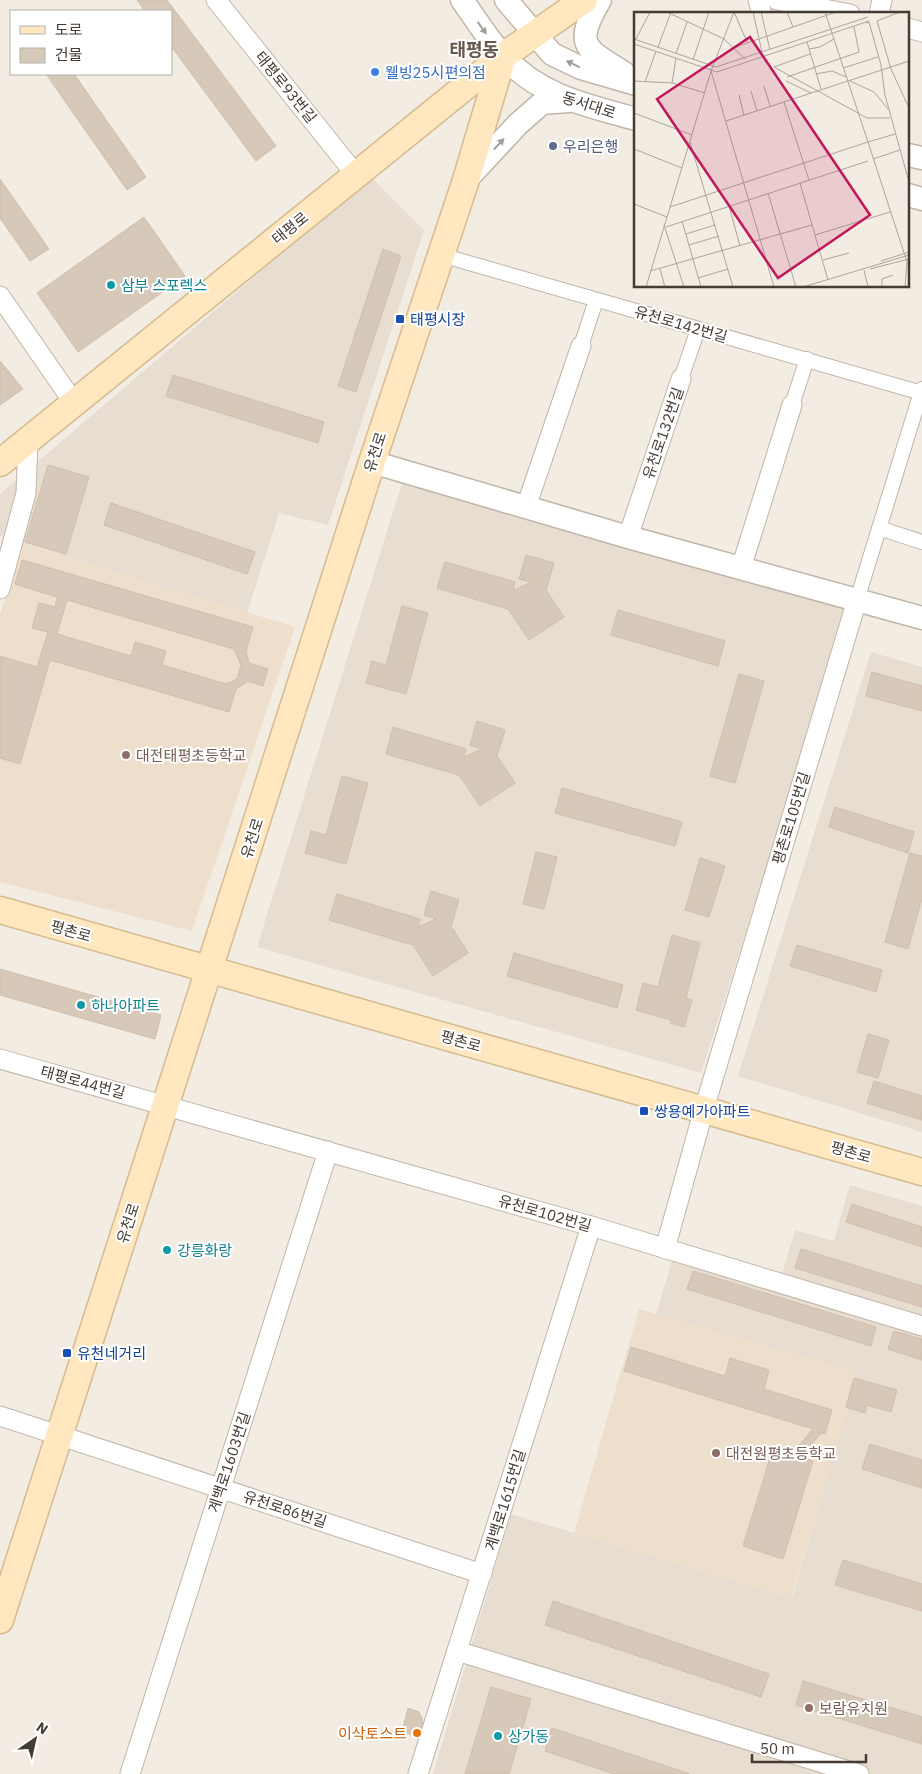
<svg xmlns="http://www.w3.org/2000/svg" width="922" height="1774" font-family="'IBM Plex Sans','Noto Sans KR',sans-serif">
<rect width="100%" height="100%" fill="#f2ece2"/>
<g fill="#e7ddd0">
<path d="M371,177l53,53 -96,295 -49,-12 -32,100 -247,-77v-42z"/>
<path d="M403,480l447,125 -149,468 -444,-126z"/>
<path d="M871,652l51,15v465l-184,-56z"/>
<path d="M850,1185l72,21v568h-489l78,-260 281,84 66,-226 -202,-57 20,-68 105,31 14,-48 39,11z"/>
</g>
<g fill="#eddfcb">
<path d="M21,543l274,84 -103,304 -192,-49v-267z"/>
<path d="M639,1309l220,63 -68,226 -217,-65z"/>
</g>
<g fill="#d7c9ba" stroke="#d0bdaa" fill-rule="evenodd">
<path d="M137,0h30l109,146 -20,15 -85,-115v-35h-26z"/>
<path d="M46,74h28l72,103 -19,13z"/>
<path d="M0,179l49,70 -19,12 -30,-43z"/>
<path d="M144,217l41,59 -107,76 -41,-59z"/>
<path d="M383,249l18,7 -45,136 -18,-6z"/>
<path d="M0,361l23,28 -23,16z"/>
<path d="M173,375l151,47 -6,21 -152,-47z"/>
<path d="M48,465l41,12 -23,77 -41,-12z"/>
<path d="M111,503l144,49 -8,22 -143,-49z"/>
<path d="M526,555l28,8 -8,27 18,27 -35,23 -21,-31 -71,-21 8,-26 70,20 -2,9 18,-9 -12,-3z"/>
<path d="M22,560l231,67 -7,24 3,12 19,6 -5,17 -15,-5 -12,8 -7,23 -179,-52 -30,104 -20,-6v-102l37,11 11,-35 -16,-4 7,-25 16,4 2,-10 -42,-13zM67,600l167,49 7,16 -4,14 -11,5 -64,-19 4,-14 -31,-9 -4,14 -74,-22z"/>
<path d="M402,606l26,7 -22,81 -40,-11 6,-22 14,4z"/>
<path d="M618,610l107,31 -7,25 -107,-31z"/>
<path d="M872,672l50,14v25l-56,-15z"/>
<path d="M739,674l25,7 -29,102 -25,-7z"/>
<path d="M477,721l28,9 -8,26 18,27 -35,23 -21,-31 -73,-21 7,-27 73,22 -2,8 18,-8 -12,-4z"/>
<path d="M342,776l26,7 -22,81 -41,-11 6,-22 15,4z"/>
<path d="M562,788l120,34 -7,24 -120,-33z"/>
<path d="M835,807l79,25 -6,21 -79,-26z"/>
<path d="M536,852l21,5 -13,52 -21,-5z"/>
<path d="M910,853l12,3v42l-14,51 -23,-7z"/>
<path d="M700,858l25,8 -16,51 -24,-7z"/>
<path d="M431,891l28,9 -8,26 17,27 -35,23 -20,-31 -84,-25 8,-26 83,25 -2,8 18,-8 -12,-4z"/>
<path d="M672,935l28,8 -14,55 6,2 -8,27 -14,-4 1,-3 -35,-10 7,-27 15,4z"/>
<path d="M797,945l85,25 -6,22 -86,-26z"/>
<path d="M514,953l109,32 -6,23 -110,-32z"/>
<path d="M0,969l161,46 -6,24 -155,-44z"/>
<path d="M868,1034l21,6 -11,38 -21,-6z"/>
<path d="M874,1081l48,15v24l-55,-17z"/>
<path d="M852,1204l70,23v20l-76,-25z"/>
<path d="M801,1249l121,37v21l-127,-39z"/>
<path d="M693,1271l183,56 -5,19 -184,-57z"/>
<path d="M894,1331l28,8v21l-34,-11z"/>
<path d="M631,1347l94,29 5,-18 39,12 -5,19 68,21 -7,24 -4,-1 -20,24 12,4 -30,98 -40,-13 30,-98 19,6 21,-25 -189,-58z"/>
<path d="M854,1378l43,12 -6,22 -24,-7 -2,8 -19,-6z"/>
<path d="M870,1444l52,16v28l-60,-19z"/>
<path d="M843,1560l79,24v27l-87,-26z"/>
<path d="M553,1601l216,73 -8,23 -216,-72z"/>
<path d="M803,1681l119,36v27l-126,-39z"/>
<path d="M491,1687l40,12 -22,75h-44z"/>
<path d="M408,1708l11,4 4,9 -4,16 -13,-4 -3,-5z"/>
<path d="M552,1728l138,46h-76l-69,-23z"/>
</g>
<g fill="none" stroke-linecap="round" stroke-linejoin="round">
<defs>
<g id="pedestrian">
<path d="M441,255l481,138"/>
<path d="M581,346l15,-46"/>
<path d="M681,379l17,-50"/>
<path d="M792,405l15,-46"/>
<path d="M879,528l43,14"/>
<path d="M857,600l65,-211"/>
</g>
<g id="minor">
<path d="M216,0l140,175"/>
<path d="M758,0l4,14"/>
<path d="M777,0l73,14"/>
<path d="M879,14l3,-14"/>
<path d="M908,28l14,4"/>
<path d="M0,296l74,107"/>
<path d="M526,507l55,-161"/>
<path d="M628,537l53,-158"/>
<path d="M741,568l51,-163"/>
<path d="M0,589l26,-96 2,-53"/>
<path d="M0,1059l591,167 331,100"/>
<path d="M665,1249l39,-140 153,-509"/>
<path d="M0,1416l482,158"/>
<path d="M457,1651l402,123"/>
<path d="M130,1774l198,-623"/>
<path d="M418,1774l173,-548"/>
</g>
<g id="tertiary">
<path d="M462,0c13,18 26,39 41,56 37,40 82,49 133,63"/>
<path d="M506,0l46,54 29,14 55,16"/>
<path d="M600,0c-27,46 -15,48 24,73"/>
<path d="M908,155l14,3"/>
<path d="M466,180l52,-56 24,-21 26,-2"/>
<path d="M908,195l14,4"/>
<path d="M372,462l256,75 294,81"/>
</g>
<g id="secondary">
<path d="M0,463l503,-407 81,-56"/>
<path d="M0,910l922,262"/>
<path d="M0,1620l372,-1158 94,-282 37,-124"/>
</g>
</defs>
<use href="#pedestrian" stroke="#c1b5a8" stroke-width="16"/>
<use href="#minor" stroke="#c1b5a8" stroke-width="21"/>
<use href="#tertiary" stroke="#c1b5a8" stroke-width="25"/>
<use href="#secondary" stroke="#d5bb8f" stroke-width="29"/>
<use href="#pedestrian" stroke="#fff" stroke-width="14"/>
<use href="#minor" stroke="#fff" stroke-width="19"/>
<use href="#tertiary" stroke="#fff" stroke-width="22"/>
<use href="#secondary" stroke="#ffe8c0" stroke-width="26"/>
</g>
<defs><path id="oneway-solid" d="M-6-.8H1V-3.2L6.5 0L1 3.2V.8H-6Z" transform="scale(1.25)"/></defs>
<g fill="#a29d99">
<use href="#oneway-solid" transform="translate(482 28) rotate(54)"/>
<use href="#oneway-solid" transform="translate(573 64) rotate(-154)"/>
<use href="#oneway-solid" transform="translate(499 144) rotate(-47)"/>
</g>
<circle fill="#3f7fe0" stroke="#fff" stroke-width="2" cx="375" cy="72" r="5"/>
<circle fill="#5c6f8a" stroke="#fff" stroke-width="2" cx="553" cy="146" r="5"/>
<g fill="#0f9aa8" stroke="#fff" stroke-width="2">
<circle cx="111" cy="285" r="5"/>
<circle cx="81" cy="1005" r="5"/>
<circle cx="167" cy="1250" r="5"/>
<circle cx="498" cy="1736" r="5"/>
</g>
<g fill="#1a4fb4" stroke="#fff" stroke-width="2">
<rect x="395" y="314" width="10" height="10" rx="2.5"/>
<rect x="639" y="1106" width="10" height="10" rx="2.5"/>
<rect x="62" y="1348" width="10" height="10" rx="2.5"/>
</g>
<g fill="#8d6e63" stroke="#fff" stroke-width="2">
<circle cx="126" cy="755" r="5"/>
<circle cx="716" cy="1453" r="5"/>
<circle cx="809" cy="1708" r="5"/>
</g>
<circle fill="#e8710a" stroke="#fff" stroke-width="2" cx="417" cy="1733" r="5"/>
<g text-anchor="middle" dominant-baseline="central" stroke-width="4" stroke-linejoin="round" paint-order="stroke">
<g font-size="15" fill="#366cbe" stroke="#fff" text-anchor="start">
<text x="385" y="72">웰빙25시편의점</text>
</g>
<g font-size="15" fill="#443b33" stroke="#fff">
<text transform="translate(286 87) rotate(51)">태평로93번길</text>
<text transform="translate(589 105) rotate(18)">동서대로</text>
<text transform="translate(290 228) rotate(-39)">태평로</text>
<text transform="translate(681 324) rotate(16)">유천로142번길</text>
<text transform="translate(663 433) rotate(-71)">유천로132번길</text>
<text transform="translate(375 452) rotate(-72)">유천로</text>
<text transform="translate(791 818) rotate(-73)">평촌로105번길</text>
<text transform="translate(252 838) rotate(-72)">유천로</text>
<text transform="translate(71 931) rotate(16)">평촌로</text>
<text transform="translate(461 1041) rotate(16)">평촌로</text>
<text transform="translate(83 1082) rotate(15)">태평로44번길</text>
<text transform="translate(851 1152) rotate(16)">평촌로</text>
<text transform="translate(545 1213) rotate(16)">유천로102번길</text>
<text transform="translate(128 1223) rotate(-72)">유천로</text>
<text transform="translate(229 1462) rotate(-72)">계백로1603번길</text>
<text transform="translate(505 1500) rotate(-73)">계백로1615번길</text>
<text transform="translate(285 1509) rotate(18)">유천로86번길</text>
</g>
<g font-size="15" fill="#4e5e75" stroke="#fff" text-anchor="start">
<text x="563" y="146">우리은행</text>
</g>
<g font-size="15" fill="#0d838f" stroke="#fff" text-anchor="start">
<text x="121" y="285">삼부 스포렉스</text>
<text x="91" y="1005">하나아파트</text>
<text x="177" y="1250">강릉화랑</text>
<text x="508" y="1736">상가동</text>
</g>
<g font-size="15" fill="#164399" stroke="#fff" text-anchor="start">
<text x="410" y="319">태평시장</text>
<text x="654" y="1111">쌍용예가아파트</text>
<text x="77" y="1353">유천네거리</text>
</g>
<g font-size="15" fill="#785e54" stroke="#fff" text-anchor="start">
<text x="136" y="755">대전태평초등학교</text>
<text x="726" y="1453">대전원평초등학교</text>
<text x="819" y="1708">보람유치원</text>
</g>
<g font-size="15" fill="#c56008" stroke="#fff" text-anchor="end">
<text x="407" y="1733">이삭토스트</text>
</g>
<g font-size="18" font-weight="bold" fill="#685849" stroke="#fff">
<text x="474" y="49">태평동</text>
</g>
</g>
<g transform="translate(634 12)">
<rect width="275" height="275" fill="#f2ece2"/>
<path fill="none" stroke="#aca59c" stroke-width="1" d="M33,0l57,27 21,20M100,0l13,30M119,0l9,40M127,0l9,38M153,0l6,15M266,0l-23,9 14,48 18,39M232,11l3,-1 12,43 4,30 24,87M0,27l82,28 152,-50M2,27l14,-27M173,30l14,47M0,32l83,28 152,-51M24,35l13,-35M99,36l103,-36M175,37l11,-2 14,-8M42,42l11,-32M59,48l16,-48M140,55l93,51h23M140,55l36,-13M209,56l35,-11M77,59l63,216M182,62l16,-3 14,6M153,65l72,-25 -5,-25M0,69l38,2 33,10M152,69l25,12M216,69l24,11 14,17M11,70l11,-31M38,71l4,-25M130,74l6,20M117,79l6,20M105,83l5,20M150,90l25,78M0,101l58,22M92,109l183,-60M261,122l-27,8 39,120 -2,25M56,130l43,145M0,137l48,19M239,147l27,-9M166,171l28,97M134,181l28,94M0,192l33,13M95,194l11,40M36,195l198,-65 -43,-130M48,209l19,66M30,213l20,62M32,215l202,-66M52,222l29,-9M181,223l75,-23M55,233l30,-9M189,248l26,-7M247,249l28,-9M26,257l5,18M236,257l39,-10M230,258l4,17M16,259l162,-46M64,266l30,-9M12,275l65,-216 23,-59M169,275l106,-32M248,275v-8l11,-4"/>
<path fill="#c2185b" fill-opacity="0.15" stroke="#c2185b" stroke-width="2.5" d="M116,25l120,178 -92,63 -121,-179z"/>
<rect width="275" height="275" fill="none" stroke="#443b33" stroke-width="2.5"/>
</g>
<rect x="10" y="10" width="162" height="65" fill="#ffffff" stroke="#b4b1ad"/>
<rect x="20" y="26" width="25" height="8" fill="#ffe8c0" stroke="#b4b1ad"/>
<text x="55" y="35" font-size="15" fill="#443b33">도로</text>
<rect x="20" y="48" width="25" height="15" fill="#d7c9ba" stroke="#b4b1ad"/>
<text x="55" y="60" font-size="15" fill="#443b33">건물</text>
<g transform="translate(35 1739) rotate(34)" stroke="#ffffff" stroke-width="4" paint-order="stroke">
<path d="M0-4L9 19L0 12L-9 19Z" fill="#443b33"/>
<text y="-8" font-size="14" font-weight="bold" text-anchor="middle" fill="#443b33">N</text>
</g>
<path d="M752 1754v8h114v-8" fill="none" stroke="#443b33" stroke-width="2.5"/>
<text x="760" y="1754" font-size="15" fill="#443b33" stroke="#ffffff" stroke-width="4" paint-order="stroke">50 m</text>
</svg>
